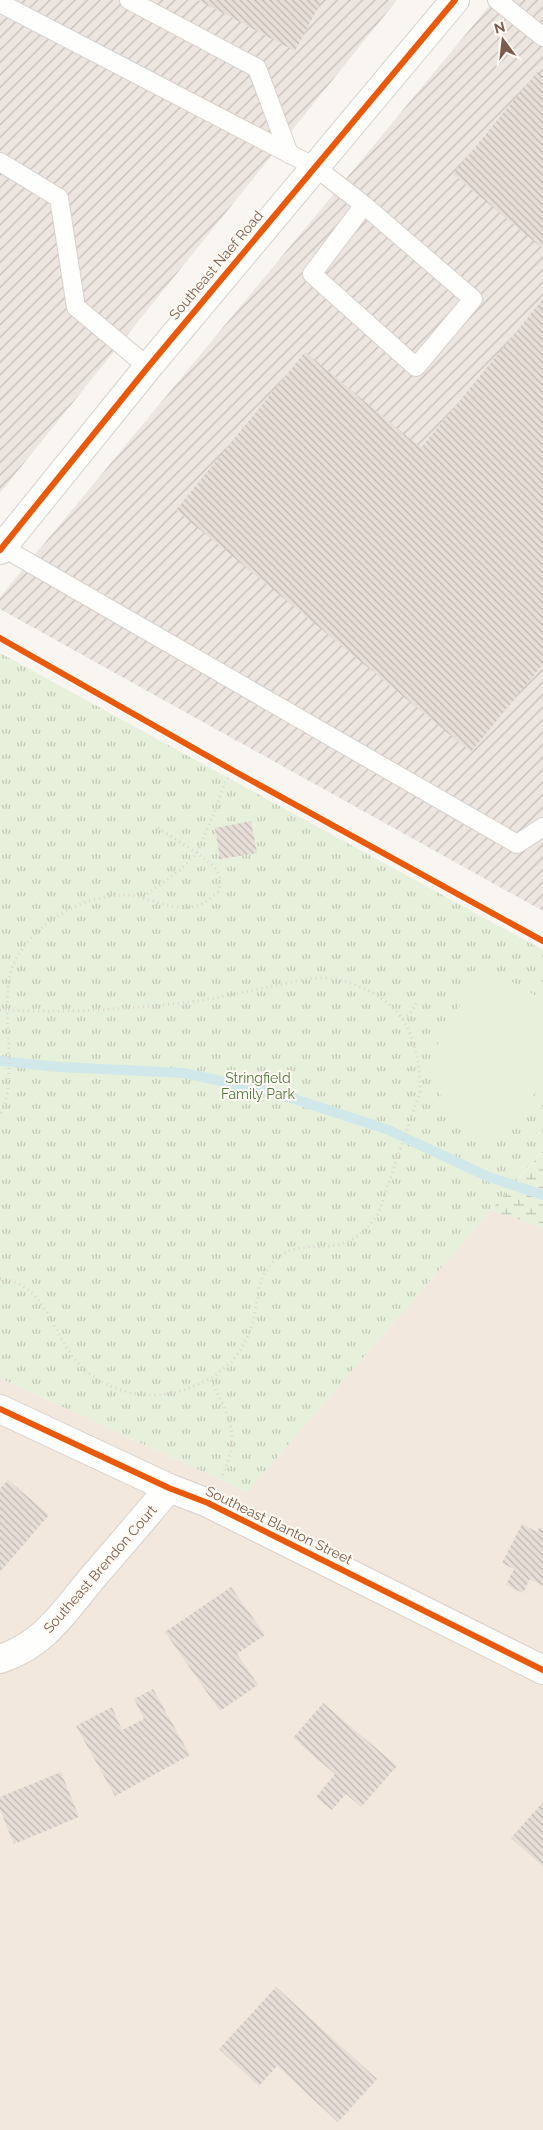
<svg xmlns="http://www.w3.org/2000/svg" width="543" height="2130" font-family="Raleway,sans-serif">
<defs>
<pattern id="industrial-furrows" width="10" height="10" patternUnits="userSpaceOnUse" patternTransform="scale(1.25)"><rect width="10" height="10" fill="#ede5e0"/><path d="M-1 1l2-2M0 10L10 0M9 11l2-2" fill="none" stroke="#c5bdb8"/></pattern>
<pattern id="wetland-marsh" width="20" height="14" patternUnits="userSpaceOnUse" patternTransform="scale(1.25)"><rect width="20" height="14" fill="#e7f0db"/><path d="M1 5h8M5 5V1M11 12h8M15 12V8" fill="none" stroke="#c0c6b4"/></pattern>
<pattern id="park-tufts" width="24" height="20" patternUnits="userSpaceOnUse" patternTransform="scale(1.25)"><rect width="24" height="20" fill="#e7f0db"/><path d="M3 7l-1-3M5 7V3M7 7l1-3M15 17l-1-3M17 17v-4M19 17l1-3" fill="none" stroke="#c0c6b4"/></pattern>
<pattern id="building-back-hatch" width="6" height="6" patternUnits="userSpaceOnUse" patternTransform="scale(1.25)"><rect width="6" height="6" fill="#e6ded7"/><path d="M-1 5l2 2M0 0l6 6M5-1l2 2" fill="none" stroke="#bfb7b1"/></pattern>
</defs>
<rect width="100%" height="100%" fill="#f9f5f0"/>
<path fill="#f2e8de" d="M491,1210l52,18v902h-543v-752l247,114z"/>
<g fill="url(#industrial-furrows)">
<path d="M0,0h397l-397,493z"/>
<path d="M494,0h49v911l-543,-302v-12z"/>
</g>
<path fill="url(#wetland-marsh)" d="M543,1151v77l-52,-18z"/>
<path fill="url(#park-tufts)" d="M0,653l543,297v200l-296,342 -247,-114z"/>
<path fill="#e7f0db" d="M483,965l60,35v84l-57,69 -50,-64v-42z"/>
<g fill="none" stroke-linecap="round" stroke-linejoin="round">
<path stroke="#d0e8ea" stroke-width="10" d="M0,1061l60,6 124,6 92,20 110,36 103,48 54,18"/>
</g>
<g fill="url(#building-back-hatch)">
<path d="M198,0h124l-27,51z"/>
<path d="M537,72l6,4v173l-90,-75z"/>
<path d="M543,299v365l-72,88 -295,-242 129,-158 116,96z"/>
<path d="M251,821l6,32 -37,6 -5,-31z"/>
<path d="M8,1480l41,35 -49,57v-83z"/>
<path d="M522,1524l15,8 2,-4 4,2v56l-13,-7 -7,14 -17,-8 8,-16 -12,-6z"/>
<path d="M231,1587l34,48 -28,19 21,31 -38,26 -55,-79z"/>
<path d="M153,1689l37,66 -75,41 -39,-70 36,-19 10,23 22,-11 -10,-20z"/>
<path d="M323,1703l74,63 -36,41 -15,-13 -14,16 -16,-13 19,-23 -42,-36z"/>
<path d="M61,1772l18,45 -65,27 -14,-35v-12z"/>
<path d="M543,1802v65l-32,-29z"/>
<path d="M276,1987l101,92 -39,43 -61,-56 -18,20 -40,-37z"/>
</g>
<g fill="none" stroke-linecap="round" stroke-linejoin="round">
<defs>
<g id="service">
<path d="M129,0l128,68 32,86"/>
<path d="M497,0l46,37"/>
<path d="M0,3l315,164 49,38 109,94 -57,68 -104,-93 52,-69"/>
<path d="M0,162l59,36 17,109 72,60"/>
<path d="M2,547l515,297 26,-17"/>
</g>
<g id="minor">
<path d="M0,1409l169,79 39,15 335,167"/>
<path d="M0,1659c46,-15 64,-48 94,-83 25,-29 50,-58 75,-88"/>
</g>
<path id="tertiary" d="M0,550l148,-183 307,-367"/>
</defs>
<use href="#service" stroke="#d7d1cb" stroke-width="20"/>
<use href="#minor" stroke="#d7d1cb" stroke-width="30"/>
<use href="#tertiary" stroke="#d7d1cb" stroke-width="30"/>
<g stroke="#dcd5d0" stroke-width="3" stroke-dasharray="1 4" stroke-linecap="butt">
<path d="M143,897l37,-27 17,-17 -39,-25"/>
<path d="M0,1010h7c1,27 7,83 -7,105"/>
<path d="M403,1019l6,-4 9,-14"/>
<path d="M0,1279c46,3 52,57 79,85 14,15 32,24 52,29 22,4 43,2 63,-7 36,-14 56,-41 62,-79 3,-18 3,-31 17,-45 20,-22 46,-11 71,-19 15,-5 26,-17 34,-29l42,-122c0,-49 -14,-88 -62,-106 -12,-5 -24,-8 -37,-8 -18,0 -36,6 -53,9 -32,7 -64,14 -97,17 -54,6 -110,9 -164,6 1,-15 0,-35 8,-49 19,-38 65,-64 107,-66 28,-1 54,22 82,8 5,-3 10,-8 15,-12 4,-22 -6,-25 -22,-38l18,-42 10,-29 9,-11"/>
<path d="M211,1380c18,39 31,53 11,96"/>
</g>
<use href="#service" stroke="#fefefd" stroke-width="18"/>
<use href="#minor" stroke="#fefefd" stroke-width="28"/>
<use href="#tertiary" stroke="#fefefd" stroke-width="28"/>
<defs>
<g id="cycleway">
<path d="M0,550l148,-183 307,-367"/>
<path d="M0,638l234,133 309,170"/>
<path d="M0,1409l169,79 39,15 335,167"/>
</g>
</defs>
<use href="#cycleway" stroke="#fffaf3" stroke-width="9"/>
<use href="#cycleway" stroke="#e8590c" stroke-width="6"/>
</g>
<g text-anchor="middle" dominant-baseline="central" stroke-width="4" stroke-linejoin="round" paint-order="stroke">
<g font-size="14" fill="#7a5c4d" stroke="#fffaf3">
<text transform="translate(216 265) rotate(-50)">Southeast Naef Road</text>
<text transform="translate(279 1525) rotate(26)">Southeast Blanton Street</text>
<text transform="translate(100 1569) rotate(-49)">Southeast Brendon Court</text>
</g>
<g font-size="14" fill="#537a41" stroke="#fffaf3">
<text x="258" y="1078">Stringfield<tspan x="258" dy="16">Family Park</tspan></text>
</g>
</g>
<g transform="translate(503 40) rotate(345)" stroke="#fffaf3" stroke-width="4" paint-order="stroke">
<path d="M0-4L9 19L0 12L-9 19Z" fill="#7a5c4d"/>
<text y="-8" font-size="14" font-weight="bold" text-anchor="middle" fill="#7a5c4d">N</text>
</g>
</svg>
